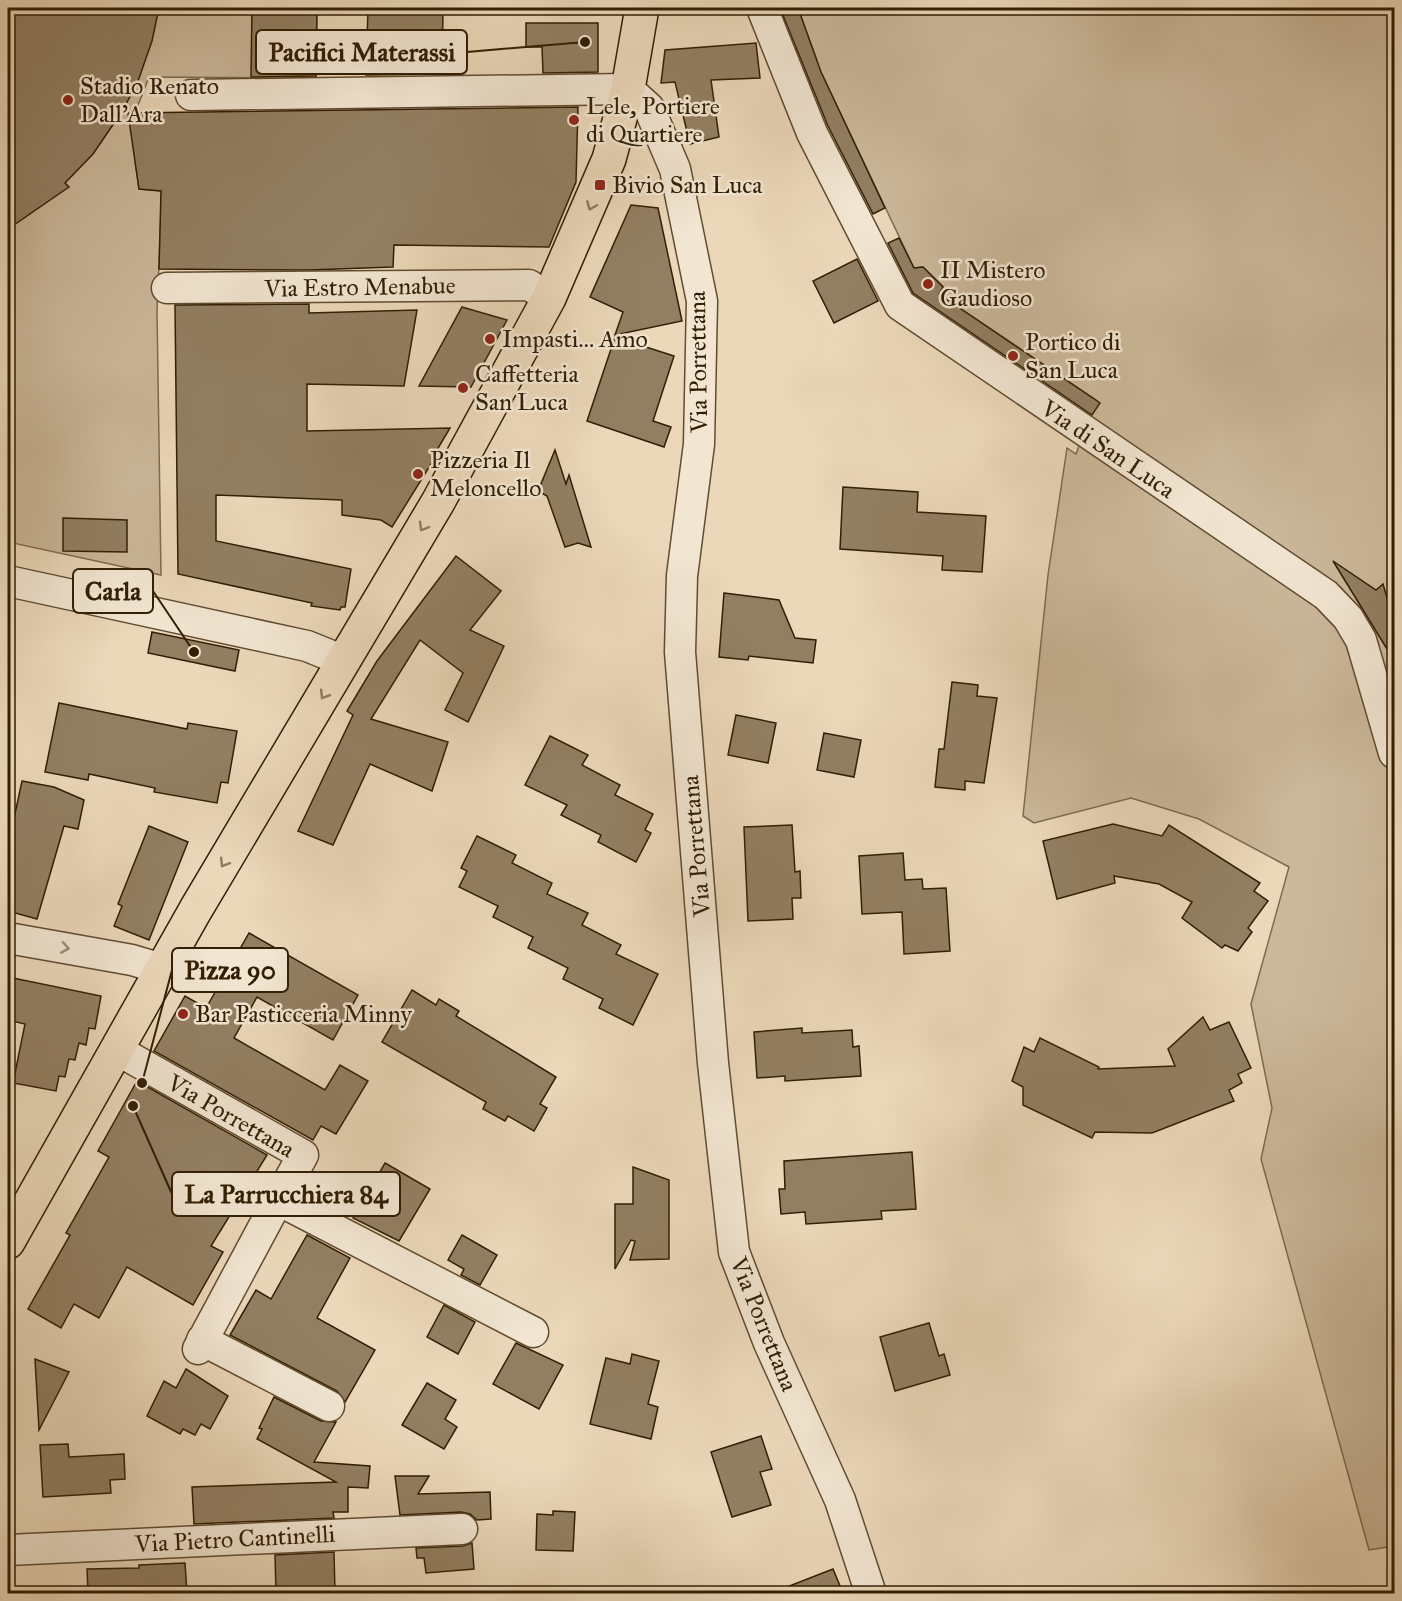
<svg xmlns="http://www.w3.org/2000/svg" width="1402" height="1601" font-family="'IM FELL Great Primer',serif">
<rect width="100%" height="100%" fill="#ebd8b9"/>
<filter id="stains"><feTurbulence type="fractalNoise" baseFrequency=".00333" numOctaves="4"/><feColorMatrix values="0 0 0 0 .2 0 0 0 0 .09 0 0 0 0 .02 0 0 0 .5 -.17"/></filter>
<radialGradient id="worn" r=".72"><stop offset=".6" stop-color="#630" stop-opacity="0"/><stop offset="1" stop-color="#630" stop-opacity=".3"/></radialGradient>
<g fill="#cbb89a" stroke="#7e6b4e" stroke-width="1.5">
<path d="M8,8h309l-1,70 -167,-1 -14,36v48l4,28 23,2 -5,120 4,264 -153,-33z"/>
<path d="M798,8h596v1538l-25,4 -108,-391 11,-51 -21,-104 38,-137 -90,-48 -68,-21 -97,25 -11,-7 25,-241 19,-127 9,6 20,-54 -157,-106 4,-7 -20,-20 -9,1 -93,-196z"/>
</g>
<g fill="#927f62" stroke="#311e03" stroke-width="1.5">
<path d="M8,8h151l-7,33 -14,40 -15,29 -30,44 -28,29 4,4 -61,42z"/>
<path d="M252,8h65l-1,68 -65,1z"/>
<path d="M368,8l75,1 -1,65 -76,1z"/>
<path d="M780,8h18l23,64 64,136 -12,6 -45,-88z"/>
<path d="M526,23h72v49l-55,1 -1,-26h-16z"/>
<path d="M756,43l4,35 -49,2 8,57 -29,7 -15,-62 -14,1 4,-33z"/>
<path d="M578,107l-2,75 -27,65 -155,-2 -1,22 -84,3 -150,-1 2,-78 -22,-2 -11,-76z"/>
<path d="M631,205l27,3 24,113 -67,14 8,-23 -33,-15z"/>
<path d="M899,238l15,30 9,-1 20,20 -4,7 161,109 -8,12 -179,-122 -25,-50z"/>
<path d="M857,259l21,42 -44,22 -21,-42z"/>
<path d="M309,304v9l108,-3 -13,76 -97,-2v47l143,-3 -16,27 2,1 -44,71 -11,-7 -39,-5v-15l-126,-5v46l135,28 -6,38h-4l-1,3 -29,-4 1,-3 -134,-29 -3,-269z"/>
<path d="M462,307l45,13 -36,67 -52,-1z"/>
<path d="M615,337l59,19 -21,65 18,6 -7,20 -77,-26z"/>
<path d="M555,450l11,34 3,-9 22,72 -13,-4 -13,4 -18,-51 -9,-5z"/>
<path d="M843,487l75,5 -1,20 69,4 -4,56 -40,-2 1,-14 -103,-7z"/>
<path d="M63,518l64,2v32l-64,-1z"/>
<path d="M456,556l45,35 -31,39 34,16 -36,76 -23,-12 18,-37 -43,-33 -49,79 77,23 -16,49 -62,-27 -37,81 -35,-14 55,-116 -6,-4 30,-50z"/>
<path d="M1333,561l43,29 7,-6 12,41v37z"/>
<path d="M724,593l55,7 16,38 21,2 -3,23 -64,-7 -1,4 -29,-3z"/>
<path d="M152,632l87,18 -4,21 -87,-18z"/>
<path d="M952,682l26,3 -1,11 20,2 -13,85 -19,-2v9l-30,-3 4,-38h5z"/>
<path d="M59,703l128,26 1,-6 49,8 -9,52 -7,-1 -4,21 -63,-11 1,-4 -66,-14 -1,6 -43,-8z"/>
<path d="M736,715l40,8 -8,40 -40,-8z"/>
<path d="M824,733l37,7 -7,37 -37,-7z"/>
<path d="M550,736l38,19 -6,10 38,20 -5,10 38,19 -8,16 6,3 -15,29 -38,-20 3,-7 -40,-20 6,-10 -42,-20z"/>
<path d="M22,781l32,6 30,13 -6,29 -14,-3 -27,93 -29,-8v-65z"/>
<path d="M1113,824l49,12 7,-11 91,58 -6,8 14,10 -20,27 4,4 -14,19 -13,-6 -3,3 -40,-30 10,-16 -33,-18 -45,-8 1,7 -58,16 -14,-58z"/>
<path d="M792,825l3,47 5,-1 1,27h-9l1,21 -45,2 -4,-94z"/>
<path d="M149,826l39,16 -39,98 -35,-14 8,-20 -4,-2z"/>
<path d="M477,836l39,19 -4,8 40,20 -5,11 41,19 -6,12 39,20 -5,9 42,20 -25,51 -34,-17 4,-9 -40,-20 5,-11 -40,-20 5,-11 -40,-20 5,-11 -39,-19 8,-16 -6,-3z"/>
<path d="M903,853l2,27 17,-1 1,10 23,-1 4,63 -46,3 -2,-42 -40,2 -3,-58z"/>
<path d="M249,933l109,62 -25,45 -76,-43 -23,41 91,52 15,-25 28,16 -32,53 -15,-8 -8,14 -159,-89 31,-55 21,12z"/>
<path d="M8,977l93,19 -6,33 -6,-1 -3,17 -7,-2 -4,17 -6,-1 -4,18 -6,-1 -3,15 -43,-8 12,-59 -17,-4z"/>
<path d="M412,990l24,15 3,-6 20,12 -3,5 100,61 -16,27 7,4 -13,23 -26,-15 -3,5 -22,-12 3,-7 -104,-60z"/>
<path d="M1203,1017l7,13 19,-8 22,46 -13,6 4,9 -13,7 5,11 -82,32 -57,-1 -3,6 -69,-33v-18l-11,-6 12,-34 10,5 6,-14 59,29 -1,2 77,-3 -7,-17z"/>
<path d="M802,1028v5l50,-3 1,17 6,-1 2,30 -76,5v-5l-28,2 -3,-46z"/>
<path d="M137,1081l130,74 -56,91 12,6 -30,53 -66,-38 -28,51 -25,-14 -13,24 -33,-19 42,-74 -4,-2 43,-76 -11,-6z"/>
<path d="M912,1152l4,57 -35,2 1,8 -76,5 -1,-12 -24,2 -2,-25h6l-1,-28z"/>
<path d="M385,1163l45,26 -31,52 -46,-23z"/>
<path d="M633,1167l36,13v79l-39,1 5,-19 -4,-1 -16,29v-65h18z"/>
<path d="M307,1235l43,23 -33,60 58,32 -30,52 -8,-11 -107,-56 26,-45 15,9z"/>
<path d="M462,1235l35,20 -17,30 -19,-10 3,-6 -16,-9z"/>
<path d="M444,1305l31,17 -17,32 -31,-17z"/>
<path d="M929,1323l10,33 5,-2 6,21 -55,16 -15,-54z"/>
<path d="M516,1343l47,22 -24,44 -46,-25z"/>
<path d="M632,1354l27,7 -11,43 10,3 -7,32 -61,-15 16,-66 24,6z"/>
<path d="M35,1359l34,13 -30,58z"/>
<path d="M186,1369l42,27 -18,33 -9,-5 -6,11 -12,-6 -3,5 -33,-18 17,-35 12,7z"/>
<path d="M427,1383l29,17 -11,19 12,8 -13,22 -42,-24z"/>
<path d="M274,1397l47,24 15,1 -22,40 56,4 -2,22 -20,-1v25h-15l1,6 -140,6 -2,-37 144,-5 -79,-43 5,-10 -3,-1z"/>
<path d="M761,1436l11,33 -12,3 11,33 -39,12 -21,-65z"/>
<path d="M68,1444l1,13 55,-3 1,25 -15,1 1,13 -68,4 -3,-52z"/>
<path d="M395,1476h34l-11,18 72,-2 1,27 -14,1 -7,-6 -9,-2 -61,3z"/>
<path d="M553,1511l22,1 -2,39 -37,-1 1,-36 16,1z"/>
<path d="M472,1543l2,26 -48,4 -2,-15h-7l-1,-10 47,-2z"/>
<path d="M334,1552l1,41h-59l-1,-38z"/>
<path d="M185,1563l2,30h-99l-1,-24 52,-1v-3z"/>
<path d="M833,1569l10,24h-69v-1z"/>
</g>
<g fill="none" stroke-linecap="round" stroke-linejoin="round">
<defs>
<g id="minor">
<path d="M762,8l50,125 88,172 426,290 22,23 13,22 33,113"/>
<path d="M191,95l437,-6 21,19 26,61 27,132 -3,143 -17,132 -2,76 33,411 21,189 35,91 71,157 31,94"/>
<path d="M167,288l362,-3 20,13"/>
<path d="M8,581l299,65 37,15"/>
<path d="M8,938l124,22 30,9"/>
<path d="M117,1050l186,105 -25,45 255,132"/>
<path d="M202,1340l127,66"/>
<path d="M198,1349l80,-149"/>
<path d="M8,1550l454,-21"/>
</g>
<path id="primary" d="M8,1242l188,-333 242,-407 111,-204 60,-139 19,-70 14,-81"/>
</defs>
<use href="#minor" stroke="#604c30" stroke-width="33"/>
<use href="#primary" stroke="#311e03" stroke-width="36"/>
<use href="#minor" stroke="#f2e6d2" stroke-width="30"/>
<use href="#primary" stroke="#ebd8b9" stroke-width="33"/>
</g>
<defs><path id="oneway-chevron" d="M-2-3.5L2.5 0L-2 3.5" fill="none" stroke-width="1.6" stroke-linecap="round" stroke-linejoin="round" transform="scale(1.5)"/></defs>
<g stroke="#8e7b5e">
<use href="#oneway-chevron" transform="translate(591 206) rotate(113)"/>
<use href="#oneway-chevron" transform="translate(423 527) rotate(120)"/>
<use href="#oneway-chevron" transform="translate(324 695) rotate(121)"/>
<use href="#oneway-chevron" transform="translate(224 863) rotate(121)"/>
</g>
<use stroke="#9b8c75" href="#oneway-chevron" transform="translate(65 948) rotate(10)"/>
<g fill="#8f2418" stroke="#f2e6d2" stroke-width="2">
<circle cx="68" cy="100" r="6"/>
<circle cx="574" cy="120" r="6"/>
<rect x="594" y="179" width="12" height="12" rx="3"/>
<circle cx="928" cy="284" r="6"/>
<circle cx="490" cy="339" r="6"/>
<circle cx="1013" cy="356" r="6"/>
<circle cx="463" cy="388" r="6"/>
<circle cx="418" cy="474" r="6"/>
<circle cx="183" cy="1014" r="6"/>
</g>
<g text-anchor="middle" dominant-baseline="central" stroke-width="5" stroke-linejoin="round" paint-order="stroke">
<g font-size="24" fill="#311e03" stroke="#f2e6d2" text-anchor="start">
<text x="80" y="86">Stadio Renato<tspan x="80" dy="28">Dall'Ara</tspan></text>
<text x="586" y="106">Lele, Portiere<tspan x="586" dy="28">di Quartiere</tspan></text>
<text x="612" y="185">Bivio San Luca</text>
<text x="940" y="270">II Mistero<tspan x="940" dy="28">Gaudioso</tspan></text>
<text x="502" y="339">Impasti… Amo</text>
<text x="1025" y="342">Portico di<tspan x="1025" dy="28">San Luca</tspan></text>
<text x="475" y="374">Caffetteria<tspan x="475" dy="28">San Luca</tspan></text>
<text x="430" y="460">Pizzeria Il<tspan x="430" dy="28">Meloncello</tspan></text>
<text x="195" y="1014">Bar Pasticceria Minny</text>
</g>
<g font-size="24" fill="#311e03" stroke="#f2e6d2">
<text transform="translate(360 287) rotate(-1)">Via Estro Menabue</text>
<text transform="translate(698 362) rotate(-91)">Via Porrettana</text>
<text transform="translate(1108 449) rotate(34)">Via di San Luca</text>
<text transform="translate(696 846) rotate(-95)">Via Porrettana</text>
<text transform="translate(231 1116) rotate(30)">Via Porrettana</text>
<text transform="translate(764 1324) rotate(68)">Via Porrettana</text>
<text transform="translate(235 1539) rotate(-3)">Via Pietro Cantinelli</text>
</g>
</g>
<path fill="none" stroke="#311e03" stroke-width="2" d="M585 42L467 52M194 652L153 591M142 1083L172 970M133 1106L172 1194"/>
<g fill="#311e03" stroke="#f2e6d2" stroke-width="2">
<circle cx="585" cy="42" r="6"/>
<circle cx="194" cy="652" r="6"/>
<circle cx="142" cy="1083" r="6"/>
<circle cx="133" cy="1106" r="6"/>
</g>
<g fill="#f2e6d2" stroke="#311e03" stroke-width="2">
<rect x="256" y="30" width="211" height="44" rx="6"/>
<rect x="73" y="569" width="80" height="44" rx="6"/>
<rect x="172" y="948" width="116" height="44" rx="6"/>
<rect x="172" y="1172" width="228" height="44" rx="6"/>
</g>
<g font-size="26" text-anchor="middle" font-weight="bold" fill="#311e03">
<text x="362" y="61">Pacifici Materassi</text>
<text x="113" y="600">Carla</text>
<text x="230" y="979">Pizza 90</text>
<text x="286" y="1203">La Parrucchiera 84</text>
</g>
<rect width="1402" height="1601" fill="none" stroke="#ebd8b9" stroke-width="30"/>
<rect x="9" y="9" width="1384" height="1583" fill="none" stroke="#311e03" stroke-width="3"/>
<rect x="15" y="15" width="1372" height="1571" fill="none" stroke="#311e03" stroke-width="1.5"/>
<rect width="100%" height="100%" filter="url(#stains)"/>
<rect width="100%" height="100%" fill="url(#worn)"/>
</svg>
